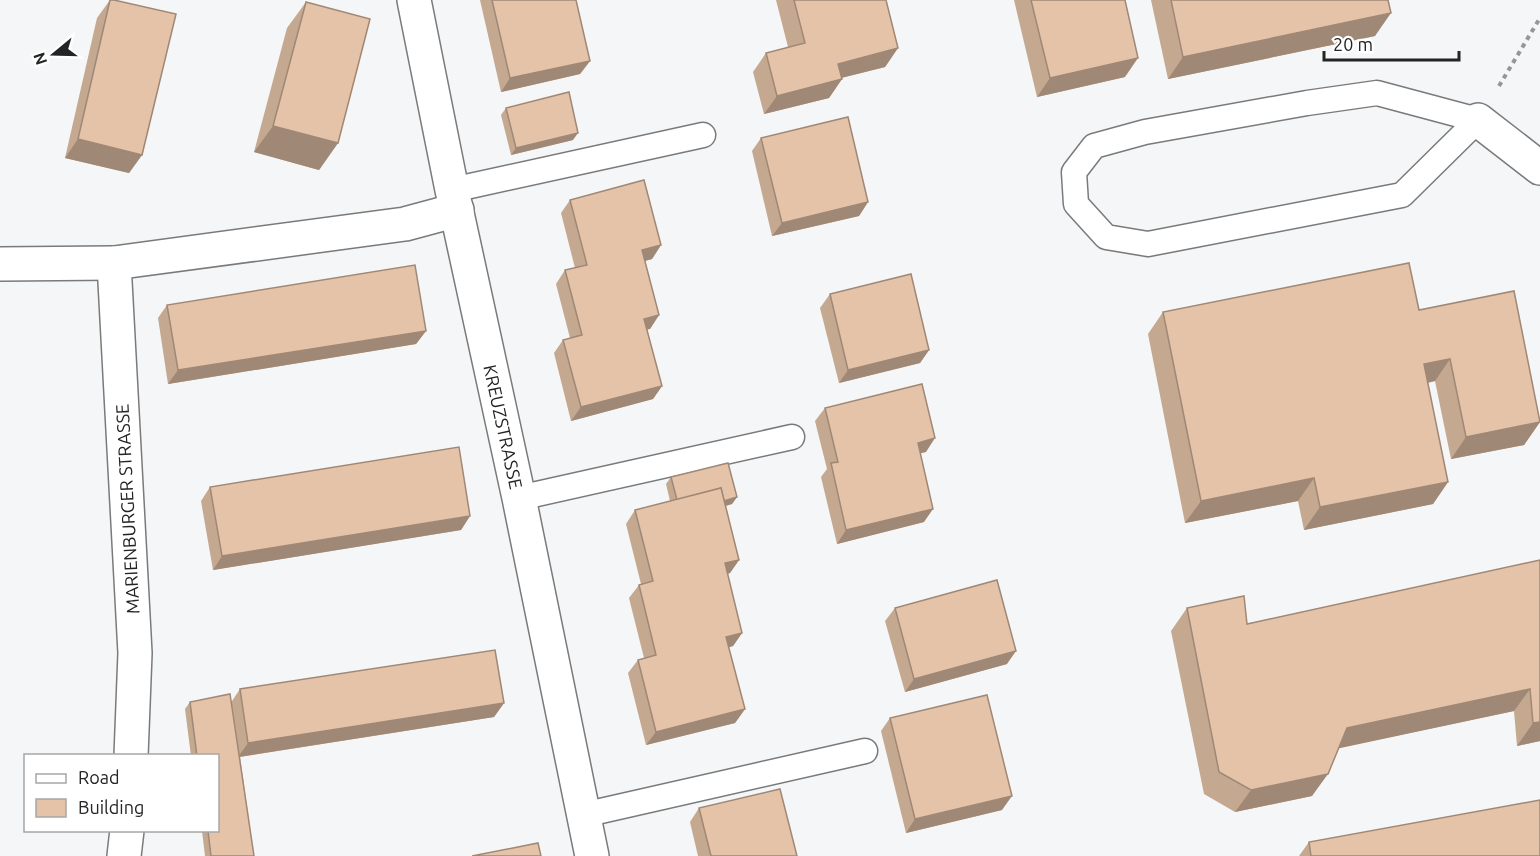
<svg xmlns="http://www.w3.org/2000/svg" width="1540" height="856" font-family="Ubuntu,sans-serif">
<rect width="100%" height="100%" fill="#f5f6f7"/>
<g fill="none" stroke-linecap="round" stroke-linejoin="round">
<defs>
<g id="lane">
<path d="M1377,93l101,27 -76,75 -254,49 -42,-7 -30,-33 -2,-32 20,-26 51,-14 162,-29z"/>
<path d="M452,190l251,-55"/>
<path d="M519,498l273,-61"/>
<path d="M583,815l282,-64"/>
</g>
<g id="street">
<path id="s1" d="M414,0l38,190 67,308 73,358"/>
<path d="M1478,120l62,48"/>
<path d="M0,264l114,-1"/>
<path d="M131,756l4,-103 -21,-390 291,-39 52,-14"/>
<path d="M124,856l3,-26"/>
</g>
</defs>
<use href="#lane" stroke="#797a7b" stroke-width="27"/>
<use href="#street" stroke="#797a7b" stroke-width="36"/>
<path stroke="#959696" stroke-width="4" stroke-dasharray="4.5 4.5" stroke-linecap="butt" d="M1499,86l41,-68"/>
<use href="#lane" stroke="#fff" stroke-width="24"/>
<use href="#street" stroke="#fff" stroke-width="33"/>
</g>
<g fill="#c5a890">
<path d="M110,0l32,155 -13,18 -64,-15 32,-140z"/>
<path d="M480,0h96l14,61 -10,13 -79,18z"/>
<path d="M776,0h110l12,48 -13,19 -44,11 1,1 -13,19 -65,16 -11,-42 13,-19 22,-6z"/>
<path d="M1014,0h111v77l-88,20z"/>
<path d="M1151,0h237l-13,36 -207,43z"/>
<path d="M306,2l32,141 -19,27 -65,-18 33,-124z"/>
<path d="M506,108l67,32 -62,15 -10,-40z"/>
<path d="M761,138l107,64 -9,14 -87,20 -20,-85z"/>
<path d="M570,200l91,45 -9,14 -7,2 14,54 -9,14h-3l15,57 -9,13 -82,22 -17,-68 9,-13 7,-2 -14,-54 9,-14 10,-2 -14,-55z"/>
<path d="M830,294l99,56 -9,13 -81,20 -19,-75z"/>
<path d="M167,305l259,26 -10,13 -248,40 -10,-66z"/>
<path d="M1419,310l121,112 -16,23 -73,14 -16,-78 -7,2 20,99 -15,22 -129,26 -6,-29 -113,22 -37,-189 15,-22z"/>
<path d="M825,408l101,44 -6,1 4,69 -87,22 -16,-67 6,-8 -12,-48z"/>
<path d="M671,477l66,20 -5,7 -6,2 13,54 -9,13 -3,1 15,59 -9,13 -4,1 16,62 -10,14 -89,22 -18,-72 10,-13 6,-2 -15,-60 10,-13 2,-1 -15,-60 9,-14 35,-9 -4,-17z"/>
<path d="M210,487l260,29 -9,14 -248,40 -12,-69z"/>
<path d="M1540,560v181l-23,5 -3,-35 -176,37 -26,48 -77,16 -31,-18 -33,-163 16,-23 60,16z"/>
<path d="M895,608l112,56 -102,28 -20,-71z"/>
<path d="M240,689l264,14 -10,14 -254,40 14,99h-49l-3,-25h16v-75h-27l-6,-47 5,-7 42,-1z"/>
<path d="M890,718l112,92 -96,23 -25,-102z"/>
<path d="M699,808l98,48h-99l-8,-34z"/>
<path d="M1309,842l231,14h-241z"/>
</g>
<g fill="#a08876">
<path d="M1391,13l-16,23 -207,43 15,-22z"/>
<path d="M898,48l-13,19 -60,15 13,-18z"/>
<path d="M1138,58l-13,19 -88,20 13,-19z"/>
<path d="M590,61l-10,13 -79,18 9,-14z"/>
<path d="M842,79l-13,19 -65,16 13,-18z"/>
<path d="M273,126l65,17 -19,27 -65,-18z"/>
<path d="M578,133l-5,7 -62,15 5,-7z"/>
<path d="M78,139l64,16 -13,18 -64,-15z"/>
<path d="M868,202l-9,14 -87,20 10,-13z"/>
<path d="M661,245l-9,14 -19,5 9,-14z"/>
<path d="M659,315l-9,14 -15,3 9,-13z"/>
<path d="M426,331l-10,13 -248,40 10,-14z"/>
<path d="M929,350l-9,13 -81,20 9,-13z"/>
<path d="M1450,359l-15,22 -26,5 15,-22z"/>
<path d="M662,386l-9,13 -82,22 10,-14z"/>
<path d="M1540,422l-16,23 -73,14 15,-22z"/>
<path d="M935,438l-9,14 -18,4 10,-13z"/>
<path d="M1314,478l-16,23 -113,22 16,-22z"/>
<path d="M1448,482l-15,22 -129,26 16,-23z"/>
<path d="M737,497l-5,7 -19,5 5,-7z"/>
<path d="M933,509l-9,13 -87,22 9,-14z"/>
<path d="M470,516l-9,14 -248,40 9,-14z"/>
<path d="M739,560l-9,13 -15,4 10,-14z"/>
<path d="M742,633l-9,13 -16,5 9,-14z"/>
<path d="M1016,651l-9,13 -102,28 9,-13z"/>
<path d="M1530,689l-16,22 -183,39 16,-22z"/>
<path d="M504,703l-10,14 -256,40 10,-14z"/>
<path d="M745,709l-10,14 -89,22 10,-13z"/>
<path d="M1540,722v19l-23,5 16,-23z"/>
<path d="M1328,774l-16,22 -77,16 16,-22z"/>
<path d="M1012,796l-10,14 -96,23 9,-14z"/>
</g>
<g fill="#e5c3a8" stroke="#a08876" stroke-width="1.5">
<path d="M110,0h4l62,14 -34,141 -64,-16z"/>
<path d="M492,0h84l14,61 -80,17z"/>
<path d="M794,0h92l12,48 -60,16 4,15 -65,17 -11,-43 39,-10z"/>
<path d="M1031,0h94l13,58 -88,20z"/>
<path d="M1171,0h217l3,13 -208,44z"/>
<path d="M306,2l64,17 -32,124 -65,-17z"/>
<path d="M569,92l9,41 -62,15 -10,-40z"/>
<path d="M848,117l20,85 -86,21 -21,-85z"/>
<path d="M644,180l17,65 -19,5 17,65 -15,4 18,67 -81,21 -18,-67 19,-5 -17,-65 22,-5 -17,-65z"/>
<path d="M1409,263l10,47 95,-19 26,131 -74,15 -16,-78 -26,5 24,118 -128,25 -6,-29 -113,23 -38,-189z"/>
<path d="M415,265l11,66 -248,39 -11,-65z"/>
<path d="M911,274l18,76 -81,20 -18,-76z"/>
<path d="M922,384l13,54 -17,5 15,66 -87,21 -15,-67 7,-1 -13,-54z"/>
<path d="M459,447l11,69 -248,40 -12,-69z"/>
<path d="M728,463l9,34 -13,4 -3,-13 -44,12 -6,-23z"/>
<path d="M721,488l18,72 -14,3 17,70 -16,4 19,72 -89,23 -18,-72 18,-5 -17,-70 14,-4 -18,-71z"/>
<path d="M1540,560v162l-7,1 -3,-34 -183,39 -19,46 -77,16 -32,-18 -32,-164 57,-12 3,28z"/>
<path d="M997,580l19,71 -102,28 -19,-71z"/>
<path d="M495,650l9,53 -256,40 -8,-54z"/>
<path d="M230,694l24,162h-43l-3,-25h10v-75h-21l-7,-54z"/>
<path d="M987,695l25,101 -97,23 -25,-101z"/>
<path d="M780,789l17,67h-86l-12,-48z"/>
<path d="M1540,800v56h-229l-2,-14z"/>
<path d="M538,843l3,13h-69z"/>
</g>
<g text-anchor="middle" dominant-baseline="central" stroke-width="5" stroke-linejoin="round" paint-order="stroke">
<g font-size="18" fill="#232424" stroke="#fff">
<text stroke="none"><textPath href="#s1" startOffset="436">KREUZSTRASSE</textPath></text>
<text transform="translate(127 509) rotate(-93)">MARIENBURGER STRASSE</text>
</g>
</g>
<rect x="24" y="754" width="195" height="78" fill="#ffffff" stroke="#a7a7a7" stroke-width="1.5"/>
<rect x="36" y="774" width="30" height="9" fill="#ffffff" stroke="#a7a7a7" stroke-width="1.5"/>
<text x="78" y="784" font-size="18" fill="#232424">Road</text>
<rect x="36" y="799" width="30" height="18" fill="#e5c3a8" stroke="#a7a7a7" stroke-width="1.5"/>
<text x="78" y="814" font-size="18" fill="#232424">Building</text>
<g transform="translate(54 54) rotate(251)" stroke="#ffffff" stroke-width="4.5" paint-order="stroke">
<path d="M0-4.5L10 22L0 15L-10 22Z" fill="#232424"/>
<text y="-9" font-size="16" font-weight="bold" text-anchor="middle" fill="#232424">N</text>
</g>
<path d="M1324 51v9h135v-9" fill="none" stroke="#232424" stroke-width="3"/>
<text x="1333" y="51" font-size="18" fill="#232424" stroke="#ffffff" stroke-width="4.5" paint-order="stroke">20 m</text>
</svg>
